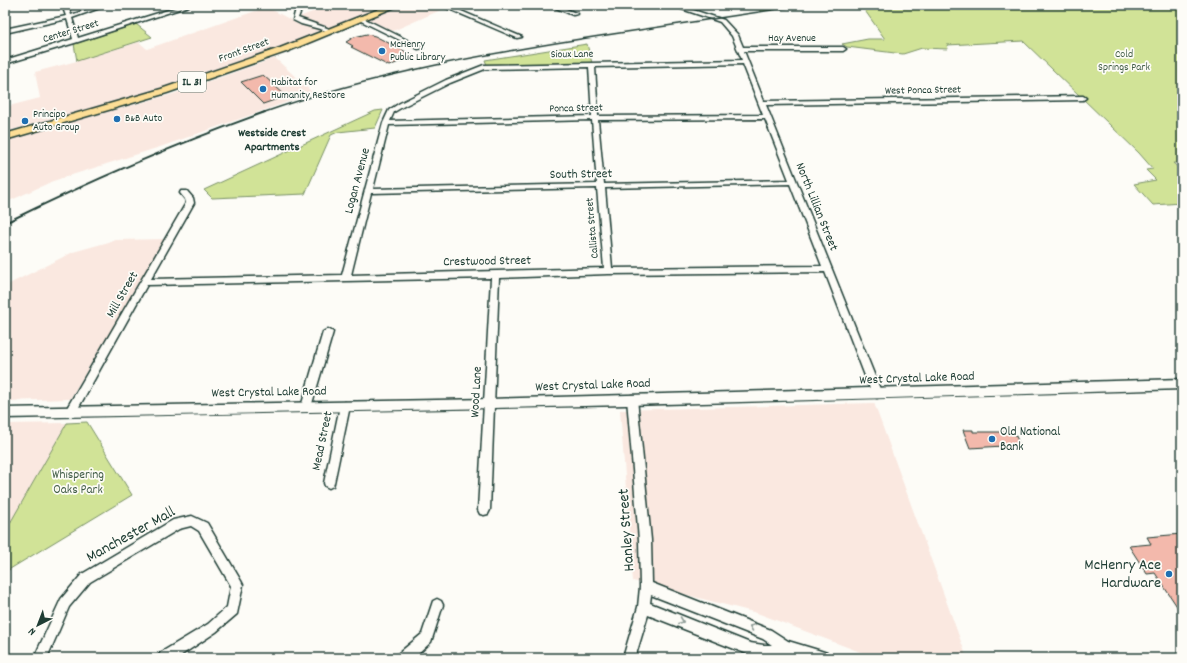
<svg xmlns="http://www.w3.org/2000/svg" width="1187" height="663" font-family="Dekko,sans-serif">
<rect width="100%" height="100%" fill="#fdfcf7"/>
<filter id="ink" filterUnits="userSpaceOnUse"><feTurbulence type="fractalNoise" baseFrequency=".025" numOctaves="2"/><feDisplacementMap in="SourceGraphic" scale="8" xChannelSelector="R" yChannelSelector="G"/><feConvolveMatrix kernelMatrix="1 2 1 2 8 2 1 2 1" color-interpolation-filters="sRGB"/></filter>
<g filter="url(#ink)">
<g fill="#fae8e0">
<path d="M331,5h57l-153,60 -84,27 -146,40v-25l35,-9 -5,-26 42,-11 62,-19 8,7 120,-42 24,13z"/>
<path d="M403,5h30l10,4 -50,22 -26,-12z"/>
<path d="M275,58l38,35 -150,53 -110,35 -48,22v-63l168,-46z"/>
<path d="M166,239l-96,160 -65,2v-115l68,-34 43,-12z"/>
<path d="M874,403l93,255h-91l-119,-45 -124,-32 -13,-171z"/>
<path d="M67,423l-62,109v-108z"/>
</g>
<g fill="#d1e397" stroke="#789066">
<path d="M744,5h61l-42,6z"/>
<path d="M861,5h321v158h-9l9,8v32l-29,2 -19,-21 22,-4 -10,-10 7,-1 -14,-16 -116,-112 -76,4 1,4 -26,-1 -19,6 -56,-7 -5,-3 26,-5h17z"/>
<path d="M136,24l16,13 -75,24 -3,-17z"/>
<path d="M587,44l5,19 -105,2 -2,-5z"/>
<path d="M383,110l-8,18 -37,4 -7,3 -26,59 -93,4 -8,-8 171,-79z"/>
<path d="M87,422l45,73 -127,77v-40l62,-109z"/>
</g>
<g fill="#f3b9ac" stroke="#1f3d34">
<path d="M367,34l8,2 39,20 -25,10 -38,-19 2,-1 -7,-4 8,-5z"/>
<path d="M263,75l23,21 -23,8 -22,-22z"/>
<path d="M963,430h10v2h41l6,13 -50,3z"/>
<path d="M1182,534v80l-27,-41 -8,1 -18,-28 22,-2 -4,-7z"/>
</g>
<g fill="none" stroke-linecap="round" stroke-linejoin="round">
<defs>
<g id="minor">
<path d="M62,5h6l3,10 29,-10h8l-36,13 6,20 106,-33h8l-114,37 -73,22v-4l68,-21 -6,-20 -62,14v-4l61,-13z"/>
<path d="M297,5h6l-5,13 29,10 4,2v2l-30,-8 -8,-4z"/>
<path d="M377,5h7l6,3 -3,2z"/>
<path d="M440,5h7l75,32 -5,1z"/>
<path d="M549,5h8l21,9 -5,1z"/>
<path d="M670,5h8l46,15 14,15 5,12h100l3,2 -3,2h-99l20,50 319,-5 3,2 -3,2 -317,5 116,289 -2,3 -3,1 -3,-1 -2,-3 -47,-122 -217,2 -109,4 -9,232 -2,4 -4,1 -4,-1 -2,-4 13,-232 -344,7 -72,129 -4,1 -4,-1 -1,-3 1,-3 119,-205 -1,-4 -5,-6 1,-2h6l6,7 1,5 -43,76 191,-4 41,-152 6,-13 11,-7 46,-23 38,-15 258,-5 -10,-24 -12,-14zM743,64l20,51 -165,1 -3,-49zM589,67l3,49 -202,5 4,-9 10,-6 46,-23 35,-14zM765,119l24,61 -185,4 -6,-64zM592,120l5,64 -224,5 16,-64zM790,184l32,82 -210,2 -7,-80zM597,188l7,80 -253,7 20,-82z"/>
<path d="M359,18h4l60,30 -5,1 -59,-29z"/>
<path d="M328,329l5,3 -22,75 -2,3 -3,1 -3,-1 -2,-3 22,-75z"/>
<path d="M632,395l3,1 2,3 14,141 1,43 119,47 17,11 30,9 9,3 1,5h-26l-17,-5 -13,5 -17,-1 -107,-42 -13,43h-12l15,-51 2,-20 -1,-47 -12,-141 2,-3zM651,595l112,44 9,6h-8l-14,-2 -100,-40z"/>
<path d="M345,402l3,1 2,3 -16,77 -1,3 -4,2 -4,-2 -1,-3 16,-77 2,-3z"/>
<path d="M192,516l15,7 34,58 2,4 -6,29 -21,18 -39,26h-18l1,-5 48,-29 19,-17 4,-21 -32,-55 -8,-5 -12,3 -89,53 -21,25 -22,51h-13l27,-59 21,-25 91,-54z"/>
<path d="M437,599l4,2 2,4 -12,37 -17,16h-16l1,-5 23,-19 11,-33z"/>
</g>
<path id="tertiary" d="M1182,379v10c-392,13 -785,22 -1177,29v-10l485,-9z"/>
<path id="primary" d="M389,5h11l-114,47 -119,41 -162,47v-6l156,-45 119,-41z"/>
</defs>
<use href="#minor" stroke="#1f3d34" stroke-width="3"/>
<use href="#tertiary" stroke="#1f3d34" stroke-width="3"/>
<use href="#primary" stroke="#1f3d34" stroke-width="3"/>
<use href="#minor" fill="#fdfcf7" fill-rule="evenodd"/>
<use href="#tertiary" fill="#fdfcf7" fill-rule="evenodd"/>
<use href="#primary" fill="#fdde96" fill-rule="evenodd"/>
<path stroke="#1f3d34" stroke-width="1.5" d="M262,113c113,-40 232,-61 351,-79 64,-10 128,-19 192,-29"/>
<path stroke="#1f3d34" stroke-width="2" d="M5,223c85,-42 171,-79 260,-111"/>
</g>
<defs><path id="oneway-chevron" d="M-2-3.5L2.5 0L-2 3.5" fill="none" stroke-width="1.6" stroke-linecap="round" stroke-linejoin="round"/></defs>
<g stroke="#8e9c96">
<use href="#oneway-chevron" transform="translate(681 621) rotate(22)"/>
<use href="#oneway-chevron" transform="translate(752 627) rotate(-158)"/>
</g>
</g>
<g fill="#1f6fb2" stroke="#fdfcf7" stroke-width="1.5">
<circle cx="382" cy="51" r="4"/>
<circle cx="263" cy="89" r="4"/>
<circle cx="117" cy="119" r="4"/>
<circle cx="25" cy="121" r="4"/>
<circle cx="992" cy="439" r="4"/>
<circle cx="1169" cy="574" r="4"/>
</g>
<g text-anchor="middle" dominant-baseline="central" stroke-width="3.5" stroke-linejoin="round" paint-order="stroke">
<g font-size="11" fill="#1f3d34" stroke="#fdfcf7">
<text transform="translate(71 32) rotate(-17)">Center Street</text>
<text x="792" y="39">Hay Avenue</text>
<text transform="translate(244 51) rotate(-20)">Front Street</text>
<text transform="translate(572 55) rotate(-1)">Sioux Lane</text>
<text transform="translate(923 91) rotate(-1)">West Ponca Street</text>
<text transform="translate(576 109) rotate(-1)">Ponca Street</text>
<text transform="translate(593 228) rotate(-95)">Callista Street</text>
</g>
<g font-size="11" fill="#1f3d34" stroke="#fdfcf7" text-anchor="start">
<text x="390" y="45">McHenry<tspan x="390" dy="13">Public Library</tspan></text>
<text x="271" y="83">Habitat for<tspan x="271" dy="13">Humanity ReStore</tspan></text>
<text x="33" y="115">Principo<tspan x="33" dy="13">Auto Group</tspan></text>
<text x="125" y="119">B&amp;B Auto</text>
</g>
<g font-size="11" fill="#435e48" stroke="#fdfcf7">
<text x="1124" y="55">Cold<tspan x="1124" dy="13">Springs Park</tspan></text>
</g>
<rect fill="#fdfcf7" stroke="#62766e" stroke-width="1" x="178" y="72" width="28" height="20" rx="3"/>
<g font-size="12" font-weight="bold" fill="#1f3d34">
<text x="192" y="82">IL 31</text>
</g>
<g font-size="12" font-weight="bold" fill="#1f3d34" stroke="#fdfcf7">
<text x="272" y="133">Westside Crest<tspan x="272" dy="14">Apartments</tspan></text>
</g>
<g font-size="13" fill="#1f3d34" stroke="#fdfcf7">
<text transform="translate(581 175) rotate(-1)">South Street</text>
<text transform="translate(358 181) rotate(-75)">Logan Avenue</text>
<text transform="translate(816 207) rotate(68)">North Lillian Street</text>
<text transform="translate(487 262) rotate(-1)">Crestwood Street</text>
<text transform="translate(123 295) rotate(-60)">Mill Street</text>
<text transform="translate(917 379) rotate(-2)">West Crystal Lake Road</text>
<text transform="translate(593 386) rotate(-2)">West Crystal Lake Road</text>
<text transform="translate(477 392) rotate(-87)">Wood Lane</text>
<text transform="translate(269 393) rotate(-1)">West Crystal Lake Road</text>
<text transform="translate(323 441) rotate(-78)">Mead Street</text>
</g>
<g font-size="13" fill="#1f3d34" stroke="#fdfcf7" text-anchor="start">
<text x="1000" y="432">Old National<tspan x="1000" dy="15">Bank</tspan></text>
</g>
<g font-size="13" fill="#435e48" stroke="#fdfcf7">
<text x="78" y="475">Whispering<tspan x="78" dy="15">Oaks Park</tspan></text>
</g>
<g font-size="16" fill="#1f3d34" stroke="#fdfcf7">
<text transform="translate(627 530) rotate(-94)">Hanley Street</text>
<text transform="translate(131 535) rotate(-29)">Manchester Mall</text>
</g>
<g font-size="16" fill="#1f3d34" stroke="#fdfcf7" text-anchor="end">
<text x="1161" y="565">McHenry Ace<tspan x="1161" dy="18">Hardware</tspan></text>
</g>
</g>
<rect width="1187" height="663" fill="none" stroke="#fdfcf7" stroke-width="20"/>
<rect x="10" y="10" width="1167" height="643" fill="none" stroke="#1f3d34" stroke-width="1.5" filter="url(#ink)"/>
<g transform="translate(38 625) rotate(222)" stroke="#fdfcf7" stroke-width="3" paint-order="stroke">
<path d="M0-3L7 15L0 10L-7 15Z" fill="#1f3d34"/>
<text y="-6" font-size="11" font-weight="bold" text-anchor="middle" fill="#1f3d34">N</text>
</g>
</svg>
